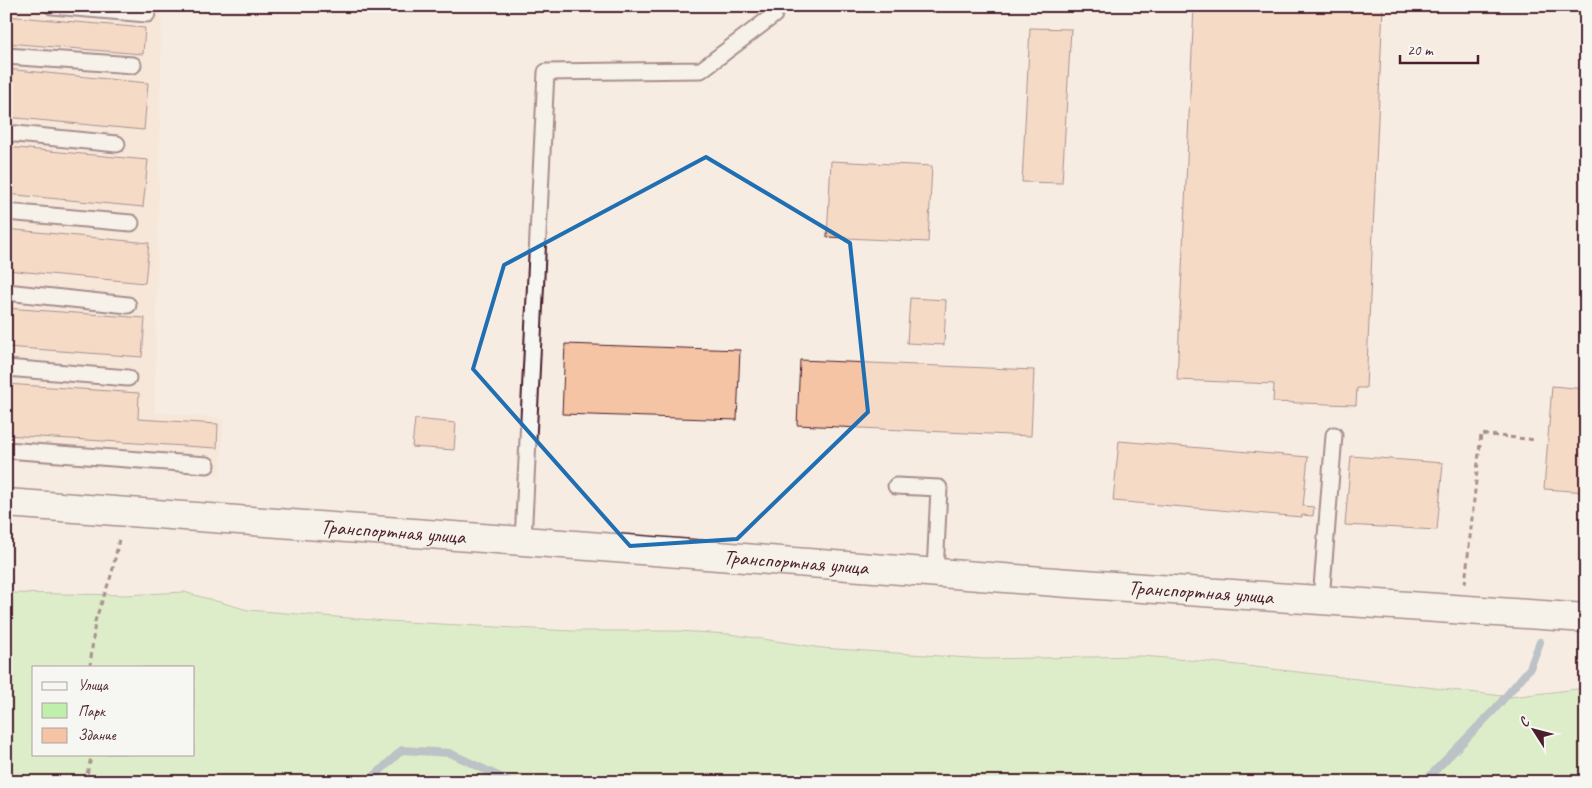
<svg xmlns="http://www.w3.org/2000/svg" width="1592" height="788" font-family="Caveat,sans-serif">
<rect width="100%" height="100%" fill="#f6ece2"/>
<filter id="ink" filterUnits="userSpaceOnUse"><feTurbulence type="fractalNoise" baseFrequency=".02" numOctaves="2"/><feDisplacementMap in="SourceGraphic" scale="10" xChannelSelector="R" yChannelSelector="G"/><feConvolveMatrix kernelMatrix="1 2 1 2 8 2 1 2 1" color-interpolation-filters="sRGB"/></filter>
<g filter="url(#ink)">
<path fill="#f5e0cf" d="M6,6h156l-7,406 69,6 -4,57 -214,-14z"/>
<path fill="#c0eeab" stroke="#85866b" fill-rule="evenodd" d="M184,592l64,18 138,11 184,10h106l53,3 93,14 162,11 159,-3 78,7 290,34 75,-9v94h-1580v-189l120,2zM34,667h160v87h-160z"/>
<g fill="none" stroke-linecap="round" stroke-linejoin="round">
<g stroke="#748fa2" stroke-width="8">
<path d="M368,782l34,-32 48,3 61,29"/>
<path d="M1424,782l71,-73 35,-41 10,-26"/>
</g>
</g>
<g fill="#f4c4a4" stroke="#4a1f2b">
<path d="M1194,6h189l-17,382h-9l-1,17 -83,-3 1,-18 -97,-4z"/>
<path d="M6,16l139,12 -2,26 -137,-11z"/>
<path d="M1030,28l41,1 -9,154 -40,-1z"/>
<path d="M6,69l142,14 -4,47 -138,-13z"/>
<path d="M6,147l142,13 -5,47 -137,-13z"/>
<path d="M831,161l101,5 -4,76 -101,-5z"/>
<path d="M6,229l143,14 -4,40 -139,-13z"/>
<path d="M910,298l36,2 -2,45 -37,-2z"/>
<path d="M6,308l139,10 -3,39 -136,-10z"/>
<path d="M565,344l175,6 -3,70 -175,-6z"/>
<path d="M800,360l234,10 -3,66 -234,-11z"/>
<path d="M6,384l133,9 -1,26 80,5 -1,24 -211,-13z"/>
<path d="M1552,386l34,3v103l-42,-3z"/>
<path d="M415,419l41,4 -2,27 -42,-3z"/>
<path d="M1119,441l189,16 -5,49 11,1 -1,9 -11,-1v2l-189,-16z"/>
<path d="M1351,456l92,7 -6,67 -92,-5z"/>
</g>
<g fill="none" stroke-linecap="round" stroke-linejoin="round">
<defs>
<g id="lane">
<path d="M52,6l95,8"/>
<path d="M6,56l127,9"/>
<path d="M6,133l111,11"/>
<path d="M6,212l125,11"/>
<path d="M6,292l122,13"/>
<path d="M6,368l122,10"/>
<path d="M6,450l201,15"/>
<path d="M896,486l43,2 -4,85"/>
<path d="M523,541l23,-469 155,-2 73,-55 1,-9"/>
<path d="M1321,600l13,-165"/>
</g>
<g id="secondary">
<path id="s1" d="M6,503l517,38 546,42 517,35"/>
</g>
</defs>
<use href="#lane" stroke="#4a1f2b" stroke-width="19"/>
<use href="#secondary" stroke="#4a1f2b" stroke-width="31"/>
<g stroke="#4a1f2b" stroke-width="3" stroke-dasharray="5 4" stroke-linecap="butt">
<path d="M1465,584l16,-150 55,6"/>
<path d="M90,667l5,-46 17,-48 7,-34"/>
<path d="M85,782l7,-28"/>
</g>
<use href="#lane" stroke="#f6f6f2" stroke-width="15"/>
<use href="#secondary" stroke="#f6f6f2" stroke-width="28"/>
</g>
</g>
<path d="M0 0H1592V788H0ZM706,157l144,86 18,169 -131,127 -107,7 -157,-177 31,-104z" fill="#f6ece2" fill-opacity=".55" fill-rule="evenodd"/>
<path fill="none" stroke="#1f6fb2" stroke-width="4" stroke-linejoin="round" d="M706,157l144,86 18,169 -131,127 -107,7 -157,-177 31,-104z"/>
<g text-anchor="middle" dominant-baseline="central" stroke-width="4.5" stroke-linejoin="round" paint-order="stroke">
<g font-size="21" fill="#4a1f2b" stroke="#f6f6f2">
<text stroke="none"><textPath href="#s1" startOffset="388">Транспортная улица</textPath></text>
<text stroke="none"><textPath href="#s1" startOffset="792">Транспортная улица</textPath></text>
<text stroke="none"><textPath href="#s1" startOffset="1198">Транспортная улица</textPath></text>
</g>
</g>
<rect width="1592" height="788" fill="none" stroke="#f6f6f2" stroke-width="25"/>
<rect x="12" y="12" width="1567" height="763" fill="none" stroke="#4a1f2b" stroke-width="2" filter="url(#ink)"/>
<rect x="32" y="666" width="162" height="90" fill="#f6f6f2" stroke="#b1a0a2"/>
<rect x="42" y="682" width="25" height="8" fill="#f6f6f2" stroke="#b1a0a2"/>
<text x="78" y="690" font-size="15" fill="#4a1f2b">Улица</text>
<rect x="42" y="703" width="25" height="15" fill="#c0eeab" stroke="#b1a0a2"/>
<text x="78" y="716" font-size="15" fill="#4a1f2b">Парк</text>
<rect x="42" y="728" width="25" height="15" fill="#f4c4a4" stroke="#b1a0a2"/>
<text x="78" y="740" font-size="15" fill="#4a1f2b">Здание</text>
<g transform="translate(1534 730) rotate(306)" stroke="#f6f6f2" stroke-width="4" paint-order="stroke">
<path d="M0-4L9 19L0 12L-9 19Z" fill="#4a1f2b"/>
<text y="-8" font-size="14" font-weight="bold" text-anchor="middle" fill="#4a1f2b">С</text>
</g>
<path d="M1400 55v8h78v-8" fill="none" stroke="#4a1f2b" stroke-width="2.5"/>
<text x="1407" y="55" font-size="15" fill="#4a1f2b" stroke="#f6f6f2" stroke-width="4" paint-order="stroke">20 m</text>
</svg>
